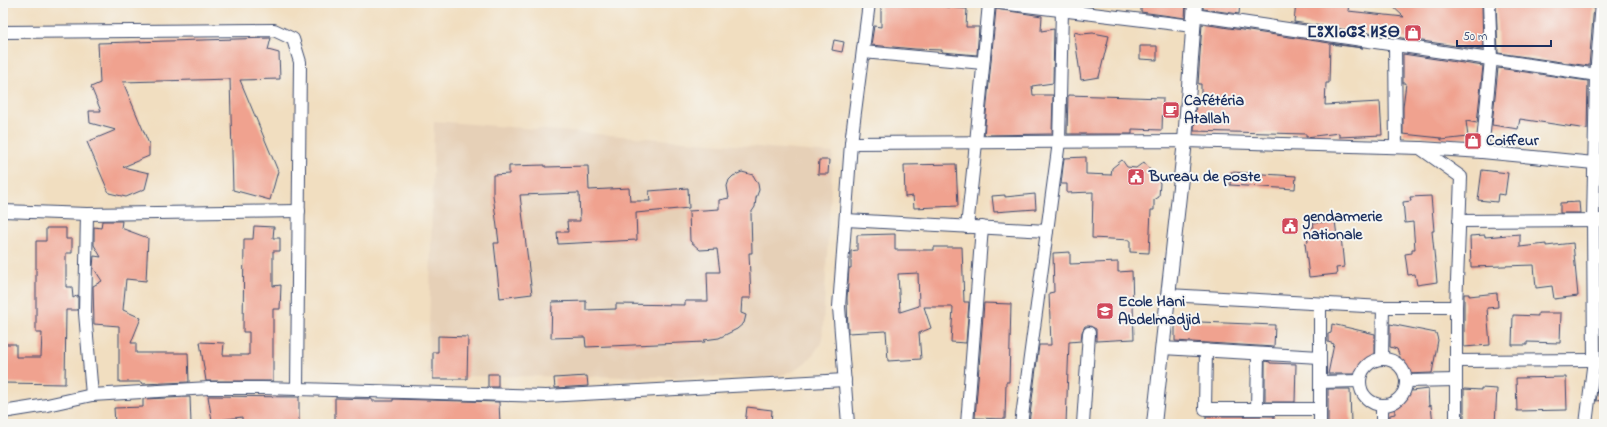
<svg xmlns="http://www.w3.org/2000/svg" width="1607" height="427" font-family="'Indie Flower','Noto Sans Tifinagh',sans-serif">
<rect width="100%" height="100%" fill="#f6f6f2"/>
<filter id="ink" filterUnits="userSpaceOnUse"><feTurbulence type="fractalNoise" baseFrequency=".025" numOctaves="2"/><feDisplacementMap in="SourceGraphic" scale="8" xChannelSelector="R" yChannelSelector="G"/><feConvolveMatrix kernelMatrix="1 2 1 2 8 2 1 2 1" color-interpolation-filters="sRGB"/></filter>
<filter id="wash" filterUnits="userSpaceOnUse"><feTurbulence type="fractalNoise" baseFrequency=".012" numOctaves="4" result="noise"/><feDisplacementMap in="SourceGraphic" scale="16" xChannelSelector="R" yChannelSelector="G"/><feGaussianBlur stdDeviation="0.9" result="paint"/><feColorMatrix in="noise" values="0 0 0 0 0 0 0 0 0 0 0 0 0 0 0 0 0 1.4 0 .05"/><feComposite in="paint" operator="in"/></filter>
<g filter="url(#wash)">
<rect width="100%" height="100%" fill="#f1dec0"/>
<path fill="#e6d0b7" d="M434,121l399,32 -11,189 -12,17 -16,12 -19,6 -347,-1z"/>
<g id="blocks">
<g fill="#f0a28f" fill-rule="evenodd">
<path d="M881,3h29l57,6 -1,18h13l-2,28 -35,-3v-2l-27,-1 -44,-4 3,-19 7,1z"/>
<path d="M1141,3h45l-1,15 -44,-6z"/>
<path d="M1203,3h37l-1,11 -36,-5z"/>
<path d="M1296,3h53l-1,8 56,6 -15,-14h93l1,47 -189,-28z"/>
<path d="M1496,3h80l18,2 -5,61 -91,-13z"/>
<path d="M996,9l46,7 -1,15 13,-2 -1,54 -21,3 1,9h20l-1,39 -68,1z"/>
<path d="M1202,24l161,24 -33,-4 -1,39h-3l-1,22 55,-3 2,33 -43,2v-4l-33,4v-3l-112,-3 2,-27h5v-20h-3z"/>
<path d="M1074,32l8,2 11,-1 16,3 -10,41 -18,3z"/>
<path d="M271,38l-3,12 11,3 1,26 -40,1 38,91 -8,29 -37,-10 -3,-111 -107,3 26,62v12l-26,11 26,6 -4,16 -19,8 -17,-4 -22,-51 29,-12 -26,-7 -1,-12h12l-10,-24 9,-4 -2,-40z"/>
<path d="M834,40l10,2 -2,10 -10,-2z"/>
<path d="M1140,46h17v14l-17,-1z"/>
<path d="M1403,54l80,12 -6,57 -11,-2 2,16 -27,3v-2l-38,-4v-27l3,-24h-3z"/>
<path d="M1498,68l90,13 -1,48 -67,-10 -2,10 -26,-4z"/>
<path d="M1603,83h1v49l-2,-1z"/>
<path d="M1068,95l95,3 -1,32 -30,-1v5h-65z"/>
<path d="M1086,157v17l25,1 1,-7 10,-8 5,7 9,1 8,-6 16,21 -1,14 -5,3v10h-3l-2,43 -19,-1v-12l-38,-2 1,-46 -26,1v-9h-6l3,-26z"/>
<path d="M819,160h10l-1,14h-10z"/>
<path d="M956,164l2,42 -44,2 -1,-12 -8,1 -1,-32z"/>
<path d="M545,165v2l43,-1 1,24 40,-2 1,13h20l-1,-10 39,-3 1,20 -53,5 1,27 -79,4 -1,-12h11l-1,-11h13l-1,-28 -59,2 12,99 -32,4 -6,-55h5l-6,-48v-20l16,-1v-8z"/>
<path d="M1482,170l26,3 -3,22 -7,-1 -1,8 -19,-2z"/>
<path d="M742,172l11,3 5,9 1,6 -3,8 -1,9 -4,6 1,40h-3l2,45h-9l-1,15 5,2 -2,8 -7,6 -18,9 -15,2 1,2 -119,5 -1,-10 -34,1 1,-36 34,-1v9l30,-1v-5l69,1v-4h23l-1,-29h13l-3,-23 -17,1 -10,-9 -1,-30 30,-2v-9l10,-2 -2,-12 2,-6 4,-4z"/>
<path d="M1231,172l65,4 -1,13 -65,-4z"/>
<path d="M1035,194l1,15 -42,3 -2,-16 13,-1v2z"/>
<path d="M1431,196l3,35h-2l5,51 -20,3 -2,-11 -7,1 -3,-21 7,-1v-4h3l-2,-27 -8,1 -2,-21 8,-1 -1,-4z"/>
<path d="M1579,202l1,11h-20v-10z"/>
<path d="M102,221h20l-1,7 27,10 -2,43 -20,-2 -3,31 18,8 -10,25h5v10h52l1,29 -47,2v-2h-23v-56l-25,-2 -1,-38 9,-5 -9,-14 1,-11 7,1 -7,-12v-18l7,1z"/>
<path d="M1335,221l2,15h4l3,31 -8,1 1,6 -28,3 -4,-34 3,-1 -2,-14 8,-1 -1,-4z"/>
<path d="M254,226l20,1 -1,11h7v13h-7v35l8,-1 -1,24h-7v72h-67l-6,-39 24,1 -1,12h26v-23h-6l1,-93h9z"/>
<path d="M46,228h20v11h6v14h-6v34h6l1,11 5,-3v15h-12l-1,74 -62,-1v-39h13v13h25l1,-24h-6v-92h10z"/>
<path d="M895,234v16h39v-3h28l2,55h5l-3,41 -15,-1 2,-35h-29l7,21 -12,5 2,26 -33,2 -2,-30 -38,2 -1,-35 2,-30h2v-17l6,-1v-15zM918,273l1,33 -19,6 -2,-38z"/>
<path d="M1520,234v13l26,-3v2l27,-3 5,53 -24,3 -2,-13 -16,2 -2,-23 -63,2 -1,-31 15,-1v2z"/>
<path d="M1070,252v12l48,-2v10l14,-1 2,68 -38,2v-12l-6,-3h-5l-3,6 -1,9 -12,1 -3,82 -37,-1 10,-78h12l-2,-52 5,-1 -1,-39z"/>
<path d="M1497,293l1,14 -11,1 3,37 -26,2v-53h5v2z"/>
<path d="M984,303l27,1 -2,78h-3l-1,37 -30,-1z"/>
<path d="M1538,313h23l-1,30 -33,-1v3h-15l1,-30 25,1z"/>
<path d="M1175,321l100,4 -1,22 -99,-6z"/>
<path d="M1332,324l43,10v26l-10,3 -3,11h-34l6,-30 -6,-2v-8l3,-1z"/>
<path d="M1390,324l46,9 2,7 -6,33 -26,1 -9,-25 -7,-2z"/>
<path d="M438,336l30,1 -1,42h-34v-27h5z"/>
<path d="M1265,361l5,1v1l26,1 -1,38h-30z"/>
<rect x="488" y="374" width="10" height="13"/>
<path d="M587,376l1,10 -33,2 -1,-10z"/>
<path d="M1566,377l1,33 -50,1 -1,-33z"/>
<path d="M1599,383h5v17l-8,1z"/>
<path d="M1481,388l16,1 -2,35h-31v-35l17,1z"/>
<path d="M1328,389h22l1,35h-23z"/>
<path d="M1428,389l1,17 2,-1 2,19h-43v-9l5,-1 -1,-18 10,-1 -1,-3z"/>
<path d="M208,396l91,1v27l-57,-1v-6l-30,4z"/>
<path d="M190,397l1,27h-76l-1,-16 29,-1v-8z"/>
<path d="M335,398l37,1v2h21v-2l106,3 1,22h-165z"/>
<path d="M747,407l25,3 -1,14h-26z"/>
<rect x="1206" y="416" width="68" height="8"/>
</g>
</g>
</g>
<g filter="url(#ink)">
<use href="#blocks" fill-opacity="0" stroke="#3b496d" stroke-width="1"/>
<g fill="none" stroke-linecap="round" stroke-linejoin="round">
<defs>
<g id="minor">
<path d="M1000,3l193,23"/>
<path d="M1194,15l410,61"/>
<path d="M3,32l271,-2 19,9 7,23 -3,327"/>
<path d="M1395,45l1,102"/>
<path d="M863,52l120,11"/>
<path d="M851,143l334,-2 235,7 41,29 -5,130v117"/>
<path d="M1421,148l61,4 122,12"/>
<path d="M1482,152l9,-93 -2,-56"/>
<path d="M3,211l84,3 212,-3"/>
<path d="M87,214l-2,99 7,82 117,-7h54l283,8 299,-16"/>
<path d="M846,220l201,11"/>
<path d="M1459,221l145,-1"/>
<path d="M967,227l9,-84 13,-140"/>
<path d="M1168,295l215,12 -1,51"/>
<path d="M1320,304v120"/>
<path d="M1383,307h73"/>
<path d="M1162,348l158,9"/>
<path d="M1206,350l-1,59h115"/>
<circle cx="1383" cy="382" r="23"/>
<path d="M1456,361l138,-1"/>
<path d="M1406,381l50,-1"/>
<path d="M1320,382l39,-1"/>
<path d="M1382,405v19"/>
<path d="M1257,409l1,-55"/>
<path d="M3,412l44,-7 45,-10"/>
<path d="M848,424l-9,-117 12,-164 18,-140"/>
<path d="M967,424l15,-197"/>
<path d="M1021,424l38,-282 3,-132"/>
<path d="M1083,424l6,-91"/>
<path d="M1586,424l8,-64 -1,-140 3,-144 6,-73"/>
</g>
<path id="tertiary" d="M1154,424l31,-283 10,-138"/>
</defs>
<use href="#minor" stroke="#3b496d" stroke-width="14"/>
<use href="#tertiary" stroke="#3b496d" stroke-width="16"/>
<use href="#minor" stroke="#fff" stroke-width="12"/>
<use href="#tertiary" stroke="#fff" stroke-width="14"/>
</g>
</g>
<defs>
<symbol id="shop-square" viewBox="-11 -11 22 22"><rect x="-9" y="-9" width="18" height="18" rx="4" fill="#d1495b" stroke="#f6f6f2"/><path d="M-5-2.5h2.3a2.7 3.5 0 0 1 5.4 0H5L5.5 6h-11ZM-1.5-2.5h3a1.5 2.3 0 0 0-3 0Z" fill="#fff"/></symbol>
<symbol id="cafe-square" viewBox="-11 -11 22 22"><rect x="-9" y="-9" width="18" height="18" rx="4" fill="#d1495b" stroke="#f6f6f2"/><path d="M-5.5-4.5H6V0H3Q3 3.5 0 3.5H-2.5Q-5.5 3.5-5.5 0ZM3-3.2v2h1.7v-2ZM-6 4.5H4V6H-6Z" fill="#fff"/></symbol>
<symbol id="civic-square" viewBox="-11 -11 22 22"><rect x="-9" y="-9" width="18" height="18" rx="4" fill="#d1495b" stroke="#f6f6f2"/><path d="M-.6-6.5H3V-4.5H.6V-3L4-1V1h2V6H-6V1h2V-1L-.6-3ZM-1.2 2.5V6h2.4V2.5Z" fill="#fff"/></symbol>
<symbol id="school-square" viewBox="-11 -11 22 22"><rect x="-9" y="-9" width="18" height="18" rx="4" fill="#d1495b" stroke="#f6f6f2"/><path d="M0-5L7-2L0 1L-7-2ZM-4 1L0 2.5L4 1V4Q0 6-4 4Z" fill="#fff"/></symbol>
</defs>
<g fill-rule="evenodd">
<use href="#shop-square" x="1403" y="23" width="20" height="20"/>
<use href="#cafe-square" x="1161" y="100" width="20" height="20"/>
<use href="#shop-square" x="1463" y="131" width="20" height="20"/>
<use href="#civic-square" x="1126" y="167" width="20" height="20"/>
<use href="#civic-square" x="1280" y="216" width="20" height="20"/>
<use href="#school-square" x="1095" y="301" width="20" height="20"/>
</g>
<g text-anchor="middle" dominant-baseline="central" stroke-width="4" stroke-linejoin="round" paint-order="stroke">
<g font-size="16" font-weight="bold" fill="#1b2f5e" stroke="#f6f6f2" text-anchor="start">
<text x="1400" y="33" text-anchor="end">ⵎⵓⵅⵏⴰⵛⵉ ⵍⵉⴱ</text>
<text x="1184" y="101">Cafétéria<tspan x="1184" dy="18">Atallah</tspan></text>
<text x="1486" y="141">Coiffeur</text>
<text x="1149" y="177">Bureau de poste</text>
<text x="1303" y="217">gendarmerie<tspan x="1303" dy="18">nationale</tspan></text>
<text x="1118" y="302">Ecole Hani<tspan x="1118" dy="18">Abdelmadjid</tspan></text>
</g>
</g>
<rect width="1607" height="427" fill="none" stroke="#f6f6f2" stroke-width="16"/>
<path d="M1457 40v6h94v-6" fill="none" stroke="#1b2f5e" stroke-width="2"/>
<text x="1463" y="40" font-size="12" fill="#1b2f5e" stroke="#f6f6f2" stroke-width="3" paint-order="stroke">50 m</text>
</svg>
